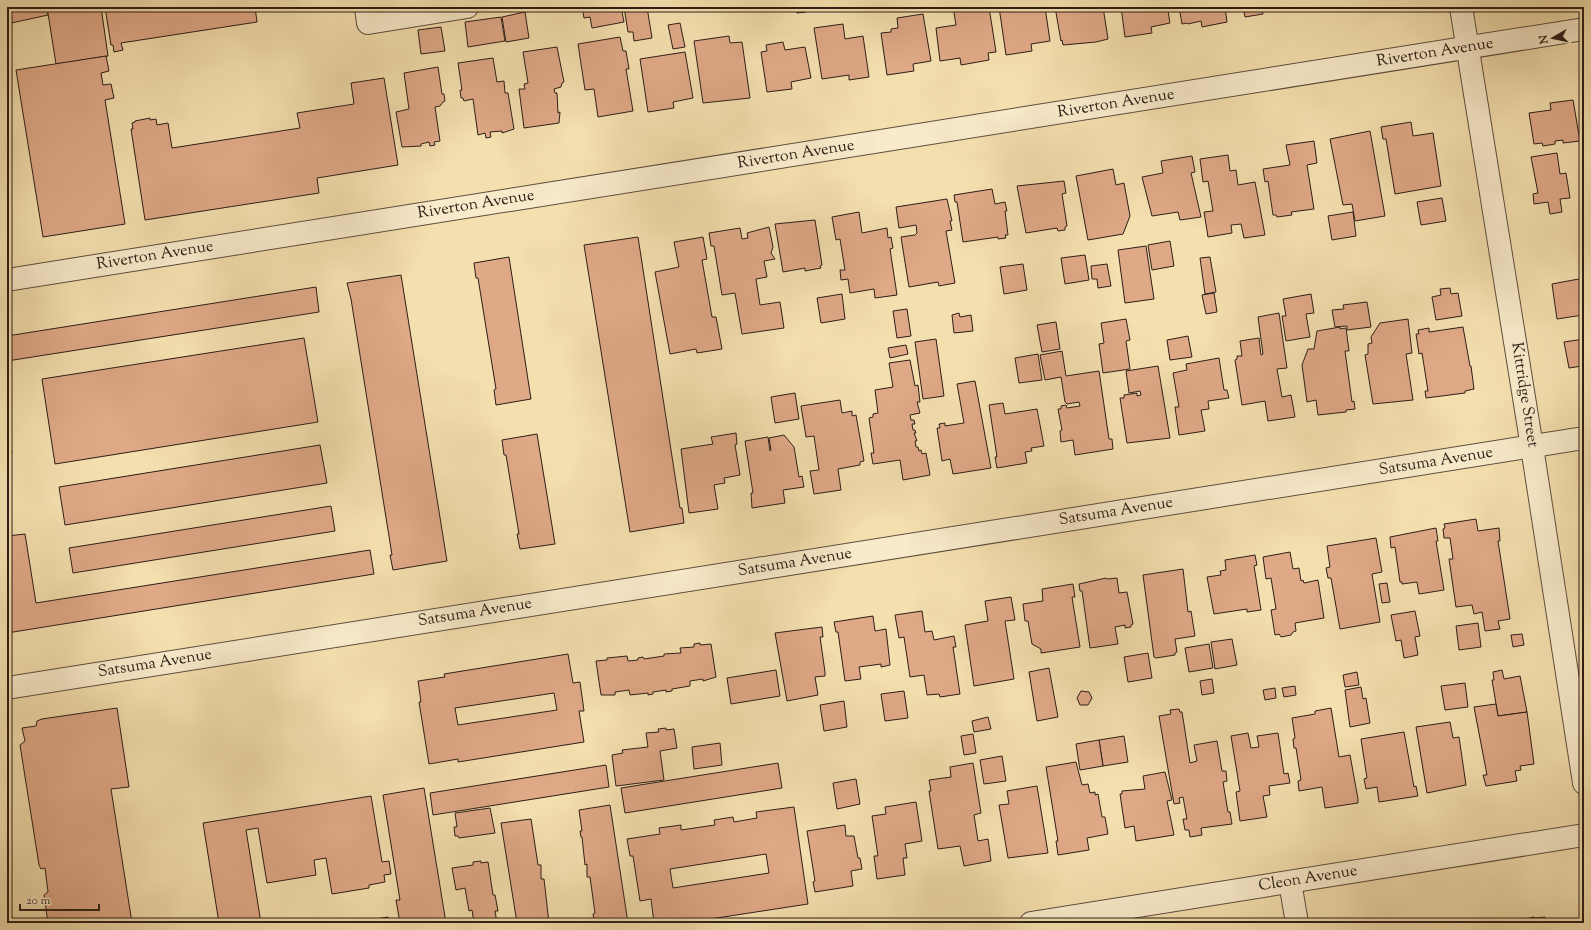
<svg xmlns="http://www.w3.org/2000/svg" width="1591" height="930" font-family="'Sorts Mill Goudy',serif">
<rect width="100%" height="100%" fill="#f4dfae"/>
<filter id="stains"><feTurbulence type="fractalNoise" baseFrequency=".005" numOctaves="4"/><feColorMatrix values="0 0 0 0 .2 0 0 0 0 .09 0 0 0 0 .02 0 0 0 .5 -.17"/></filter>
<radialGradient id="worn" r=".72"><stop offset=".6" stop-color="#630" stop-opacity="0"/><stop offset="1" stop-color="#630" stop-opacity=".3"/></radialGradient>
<g fill="#dfa887" stroke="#2c1e18" fill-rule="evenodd">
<path d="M7,7h40l1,8 -41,9z"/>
<path d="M47,7h54l7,49 -52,8z"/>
<path d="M105,7h150l2,15 -136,21 2,7 -9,2 -1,-7h-2z"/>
<path d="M582,7h39l3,15 -32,6 -2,-11 -6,1z"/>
<path d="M624,7h23l5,31 -18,3 -1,-9h-5z"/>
<path d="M796,7h9l1,5 -9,1z"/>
<path d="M953,7h36l7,45 -8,1 1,7 -28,5 -1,-7 -20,3 -4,-33 20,-3z"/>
<path d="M999,7h46l5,34 -19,3 1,7 -26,4z"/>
<path d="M1055,7h48l5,32 -12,3 -33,3 -1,-5 -1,1z"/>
<path d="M1121,7h50v3l-3,1 2,12 -19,4 1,6 -27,4z"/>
<path d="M1179,7h46l2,15 -25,5 -1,-6 -13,3 -1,-1 -5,1z"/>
<path d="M1243,7h29l-10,2 1,5 -18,3z"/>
<path d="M525,12l4,26 -23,4 -4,-25z"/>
<path d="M923,14l8,47 -18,3 1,7 -27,4 -6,-42 10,-1v-3l7,-1 -1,-10z"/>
<path d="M501,17l4,24 -37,6 -3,-25z"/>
<path d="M680,23l5,24 -12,2 -5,-24z"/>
<path d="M843,24l2,15 18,-3 6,41 -20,3v-5l-27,4 -8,-51z"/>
<path d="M441,27l4,24 -24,3 -3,-24z"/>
<path d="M729,36l1,7 12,-1 8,56 -47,5 -9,-62z"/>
<path d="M620,37l3,14h3l3,18h-3l7,42 -35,6 -4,-28 -9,1 -7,-46z"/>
<path d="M783,42l2,8 20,-3 6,31 -20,4 1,7 -25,3 -6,-40 6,-1 -1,-6z"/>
<path d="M557,47l7,35 -2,1 -1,4 -7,2 1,4h2l1,20 2,-1 -1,11 -35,5 -5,-39h6l-1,-5 4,-1 -5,-31z"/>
<path d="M685,52l8,46 -20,4 1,6 -26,4 -8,-53z"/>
<path d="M106,56l3,15 -8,2 2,12 8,-1 3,14 -9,2 20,124 -82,13 -27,-167z"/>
<path d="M493,58l4,24 7,-1 1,12h3l6,36 -12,4v-2l-12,1 1,5 -5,1 -1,-5 -7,2 -5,-36 -9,2 -1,-3h-2l-1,-8h2l-4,-27z"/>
<path d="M438,67l4,27h2l1,7 -2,1 -3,4 -5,1 5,34 -6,1 1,3 -5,1 -1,-4 -8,2v2l-19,1 -6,-35 13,-3 -5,-36z"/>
<path d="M384,78l14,87 -81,13 2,15 -174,27 -14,-91h2l-1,-6 3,-1v-1l15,-3v2l6,-1 1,6 11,-2 4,25 128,-20 -3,-15 57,-9 -3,-21z"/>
<path d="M1581,97h3v21z"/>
<path d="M1573,100l7,41 -17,2v-3l-8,1v3l-12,2 -1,-3 -8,1 -5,-31 22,-3 -1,-7z"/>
<path d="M1411,122l2,14 20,-3 8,53 -46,8 -9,-55h-3l-2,-12z"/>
<path d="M1370,131l15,85 -30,5 -3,-17 -9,1 -13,-66z"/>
<path d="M1314,141l3,22 -10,2 7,44 -23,3 1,3 -15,2 -1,-2h-3l-5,-34 -3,1 -2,-13 27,-4 -4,-20z"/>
<path d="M1557,153l3,21 6,-1 4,25 -10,1 2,13 -12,2 -2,-12 -14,2 -1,-10 5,-1 -7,-36z"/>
<path d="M1228,155l2,16 6,-1 2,15 17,-3 10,53 -21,3 -3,-14 -10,1 1,8 -24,4 -4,-25 9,-1 -5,-30 -5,1 -3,-23z"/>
<path d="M1192,156l3,16 -4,1 10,44 -21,3 -2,-8 -26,4 -10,-39 21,-4 -2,-12z"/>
<path d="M1113,169l3,16 8,-2 6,33 -7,18 -35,6 -12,-64z"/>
<path d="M1064,181l2,12 -4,1 5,32 -2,1v3l-7,1 -1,-3 -31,5 -9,-47z"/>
<path d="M992,189l3,15 10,-2 2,9h-2l3,24h-3l1,3 -8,1v-2l-35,5 -6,-40h-2l-1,-7z"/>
<path d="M1442,198l4,23 -25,4 -4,-23z"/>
<path d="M947,199l5,22h-2l2,9 -6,1 9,52 -16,3 -1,-4 -29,5 -8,-50 14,-2 2,-2 -1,-8 -17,3 -3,-21z"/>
<path d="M859,212l3,21 25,-5 1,10 3,-1 2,11 -3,1 7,46 -22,3 -1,-9 -24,4 -2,-14 -7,1 -1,-10h5l-5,-31 -4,1 -4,-23z"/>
<path d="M1353,212l3,24 -24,4 -4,-24z"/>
<path d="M815,220l7,45 -2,1 1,2 -16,3v-3l-22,4 -8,-48z"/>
<path d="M769,227l4,20 -2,6 4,6 -11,2 3,16 -11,2 4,26 20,-3 4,26 -42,6 -7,-41 -13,2 -8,-49h-3l-2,-13 31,-5 2,11 6,-1 -1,-5z"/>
<path d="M638,237l42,271h2l2,15 -54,9 -46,-287z"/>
<path d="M703,237l4,22 -5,1 10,57h4l6,32 -25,4 -1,-4 -26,5 -15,-82 24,-5 -5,-25z"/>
<path d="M1170,241l4,25 -22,4 -4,-25z"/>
<path d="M1146,246l8,53 -29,4 -7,-53z"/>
<path d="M1085,255l4,25 -24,4 -4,-26z"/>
<path d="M509,257l22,142 -35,6 -2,-15 2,-1 -18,-111h-2l-2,-15z"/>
<path d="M1210,257l6,35 -11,2 -5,-36z"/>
<path d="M1023,264l4,26 -23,4 -4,-27z"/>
<path d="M1107,264l4,22 -13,2 -1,-9h-5l-1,-13z"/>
<path d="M401,275l46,286 -54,9 -3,-15h2l-41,-256 -4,-16z"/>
<path d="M1584,278v15h-4l3,22 -26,4 -5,-35z"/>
<path d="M316,287l3,25 -312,49v-25z"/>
<path d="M1450,288l1,6 7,-1 4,23 -26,4 -4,-23 9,-2 -1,-6z"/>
<path d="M1214,293l3,19 -11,2 -4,-19z"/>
<path d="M842,294l3,25 -24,4 -4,-25z"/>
<path d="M1311,294l3,19 -8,1 4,23 -24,4 -4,-25h4l-3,-17z"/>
<path d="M1367,302l4,25 -24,3v-4l-12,1 -3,-17 12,-1 -1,-4z"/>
<path d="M907,309l4,27 -14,2 -4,-27z"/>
<path d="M959,313l1,4 11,-2 2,16 -19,2 -2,-18z"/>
<path d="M1279,313l8,55 -10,1 5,28 9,-2 4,22 -27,4 -3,-20 -23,4 -7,-45 2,-1v-3h5l-2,-15 19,-3 2,17 2,-1 -5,-37z"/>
<path d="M1126,319l4,21 -4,1 4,28 -27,4 -4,-29 5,-1 -3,-20z"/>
<path d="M1408,319l4,34 -6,1 7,46 -40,4 -8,-49 3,-1v-10l4,-1 -1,-6 9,-14z"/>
<path d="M1056,322l4,27 -18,3 -5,-27z"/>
<path d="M1340,327v2l6,-1 3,23h-4l7,51 2,-1 1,8 -9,1v2l-28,3 -2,-15 -9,2 -5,-37 6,-16h6l3,-18z"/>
<path d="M1463,327l7,39h1l3,23 -9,2v2l-39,5 -1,-7h3l-6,-38 -3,1 -3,-20h3l-1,-4 11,-2v4z"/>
<path d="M1188,336l4,21 -22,3 -3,-20z"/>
<path d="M304,338l14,84 -263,42 -13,-85z"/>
<path d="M936,339l8,57 -21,3 -8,-57z"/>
<path d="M1584,339v33l-1,1 -1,-7 -13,2 -5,-26z"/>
<path d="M906,345l2,9 -18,4 -2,-10z"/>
<path d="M1062,351l4,25 33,-5 10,68h3l1,10 -38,6 -2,-15 -12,2 -1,-11 2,-1 -4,-21h3v-3l5,-1 1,3 13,-2 -1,-4 -12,2 -2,-2 -4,-25 -16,3 -5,-25z"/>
<path d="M1038,354l4,26 -23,3 -4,-25z"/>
<path d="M1219,358l5,32h3l2,8 -21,3 1,8 -8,1 4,21 -26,4 -4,-28h4l-6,-34 14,-3 -1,-6z"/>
<path d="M910,360l5,26 3,-1 2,17h-3l3,11 -10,2 1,5h3l1,4h-3l1,6h2l1,3h-2l3,8h-2l1,6h2l1,4 2,-1 1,4 4,-1 4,22 -27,5 -3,-20 -27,4 -2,-11h3l-5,-35 4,-1v-3l5,-1 -3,-23 18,-3 -4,-24z"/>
<path d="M1158,366l12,72 -43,5 -7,-45h4v-3l13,-2v3l4,-1 -1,-4 -11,2 -3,-22z"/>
<path d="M975,381l16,87 -38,6 -3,-15 -8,2 -5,-33h3l-1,-4 6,-1v3l19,-3 -7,-39z"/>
<path d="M795,393l4,26 -24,4 -4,-26z"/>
<path d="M840,400l2,13 10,-2v5l4,-1 8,46 -4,1v3l-22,4 3,21 -27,4 -4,-23 9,-1 -5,-34 -8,1 -5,-31z"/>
<path d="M1003,403l2,11 32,-5 7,37 -13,2 1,3 -7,1 2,11 -30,5 -2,-11h2l-8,-52z"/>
<path d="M7,420l5,33 -5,1z"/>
<path d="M736,433l1,11 -2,1 5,30 -16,3 1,5 -11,2 4,24 -29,4 -8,-64 32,-5 -2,-7z"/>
<path d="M537,434l18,110 -35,5 -3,-15h2l-13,-79h-2l-2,-15z"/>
<path d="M784,435l10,12 5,30 3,-1 2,11 -21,3 2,13 -33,5 -1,-15h2l-8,-52 23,-4 2,14 1,-1 -2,-12z"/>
<path d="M320,445l7,38 -262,42 -6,-38z"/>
<path d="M331,506l4,25 -262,42 -4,-25z"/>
<path d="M1476,519l2,12 21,-3 1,13h-2l12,78 -12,2 2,8 -15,2 -3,-19 -8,2 -2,-9 -16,2 -7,-48h4l-3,-21h-6l-1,-9 2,-1 -1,-4z"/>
<path d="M1436,528l2,13h-2l8,49 -25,4 -2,-12 -15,2v-2h-2l-5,-35 -4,1 -1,-11z"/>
<path d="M25,534l11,69 334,-53 4,24 -367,59v-97z"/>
<path d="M1376,538l6,34 -10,2 8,48 -40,7 -9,-51h-3l-2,-10 4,-1 -3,-21z"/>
<path d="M1290,552l3,17 6,-1 2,13 2,-1 1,3 14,-3 6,38 -29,5 1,8 -3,1 -2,3 -10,2 -2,-3 -4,1 -4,-25 5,-1 -5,-31 -5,1 -3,-22z"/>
<path d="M1255,555l2,10 -3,1 7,44 -14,2v-3l-33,5 -7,-37 14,-2 -1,-4 6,-1 -1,-10z"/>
<path d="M1183,569l5,43 3,-1 4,25 -20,3 2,13 -2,1v2l-19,3 -2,-1 -11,-82z"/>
<path d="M1106,578l1,1 10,-1 2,15 8,-1 6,32 -2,1v2l-6,1v-3l-10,2 3,17 -28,4 -8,-57h-2l-1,-7z"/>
<path d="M1387,583l3,19 -8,1 -3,-19z"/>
<path d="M1073,584l2,13h-3l8,50 -39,6v-4l-9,-5 -4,-23h-3l-2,-17 20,-3 -1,-12z"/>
<path d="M1011,597l4,23 -10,1 9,58 -40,7 -9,-61 23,-4 -3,-20z"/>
<path d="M922,611l3,21 7,-1 2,9 20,-4 2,11h-3l7,47 -20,3 -1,-3 -12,1 -3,-20 -14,2 -6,-40 -5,1 -4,-23z"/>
<path d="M1415,611l5,25 -5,1 3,18 -14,3 -3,-18 -5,1 -5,-26z"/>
<path d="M873,616l2,15 11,-2 4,36 -9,2v-3l-22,3 2,12 -16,2 -7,-49h-2l-2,-10z"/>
<path d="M1478,623l3,24 -22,3 -3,-24z"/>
<path d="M822,627l1,10h-3l5,35v4l-10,1 3,18 -31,6 -12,-68z"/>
<path d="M1522,634l2,11 -11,2 -2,-12z"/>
<path d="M1232,639l5,26 -22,4 -4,-27z"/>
<path d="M700,643v2l11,-1 5,33 -13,4v-2l-13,2v5l-18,3v2l-6,1v-2l-13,2v2l-5,1v-2l-18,2 -1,-5 -14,2v3h-14l-5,-34 11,-1v-2l20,-2 1,5 10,-1v-2l5,-1 1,2 20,-3v-2l17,-1 -1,-5 14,-1v-3z"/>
<path d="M1209,644l4,24 -24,4 -4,-24z"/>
<path d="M1148,653l4,25 -24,4 -4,-25z"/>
<path d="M568,654l5,29 7,-1 4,29h-5l5,31 -126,20v-3l-29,5 -10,-62h2l-3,-21 27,-4 -1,-3zM554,693l3,17 -99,15 -3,-17z"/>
<path d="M1049,668l9,49 -21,4 -8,-49z"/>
<path d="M776,670l4,26 -49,8 -4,-26z"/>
<path d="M1502,670l2,9 16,-3 7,36 -29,4 -6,-36h2l-1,-8z"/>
<path d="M1357,672l2,13 -14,2 -2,-12z"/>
<path d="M1212,679l2,14 -12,2 -2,-14z"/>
<path d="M1465,683l3,24 -23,3 -4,-24z"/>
<path d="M1295,686l1,9 -12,2 -2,-9z"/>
<path d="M1361,687l2,12 3,-1 4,25 -20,4 -5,-37z"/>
<path d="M1275,688l1,10 -11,2 -2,-10z"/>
<path d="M904,691l4,27 -23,3 -4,-27z"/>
<path d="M1081,691l8,1 3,6 -4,7h-8l-3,-7z"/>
<path d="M844,701l3,26 -23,4 -4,-26z"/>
<path d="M1496,704l2,12 29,-4 7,52 -14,2 1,4 -6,1 2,10 -31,5 -3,-11h4l-13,-68z"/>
<path d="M117,708l12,79 -18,2 21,134h-84l-4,-28 4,-3 -3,-24 -4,1 -2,-4 -19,-120 5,-4 -3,-13 14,-2 1,-5 5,-2z"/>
<path d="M1331,708l8,49 11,-2 8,44v4l-33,5 -3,-21 -23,4 -1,-10 3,-1 -5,-32h-2l-1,-9 2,-1 -3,-20 23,-4v-3z"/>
<path d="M1179,709l1,3h2l8,51 7,-2 -3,-16 23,-4 5,30h4l1,10 -4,1 5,30h2l2,12 -31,4 1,7 -12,2 -1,-7h-4l-2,-11h4l-4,-22 -4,1 1,5 -6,1 -15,-88 12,-2 -1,-4z"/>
<path d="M988,717l3,12 -17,3 -2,-11z"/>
<path d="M1450,722l3,16 6,-1 7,48 -39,8 -11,-66z"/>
<path d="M666,728v2l8,-1 3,19 -17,3 4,29 -48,6 -4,-31 11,-2 -1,-3 26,-3 -2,-14 13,-1 -1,-3z"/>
<path d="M1404,732l10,55 2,-1 2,10 -39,6 -2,-15 -11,2 -2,-10 3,-1 -6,-39z"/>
<path d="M1248,733l3,15 8,-1 -2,-11 21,-3 6,41 4,-1 2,10 -21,3 1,9 -7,1 4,21 -27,4 -4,-29 4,-1 -9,-55z"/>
<path d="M973,734l3,19 -12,2 -3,-19z"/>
<path d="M1124,736l4,26 -25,4 -4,-26z"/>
<path d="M1099,740l4,26 -23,4 -4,-26z"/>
<path d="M720,743l2,22 -28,4 -2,-22z"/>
<path d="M1002,756l4,25 -22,3 -4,-24z"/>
<path d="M1076,762l6,23 6,-1 2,9 5,-1v3l3,-1 4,23h3l3,17 -21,4 2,12 -31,5 -2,-14h2l-12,-74z"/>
<path d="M778,763l4,25 -157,25 -4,-25z"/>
<path d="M973,763l8,50 -7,2 4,26 10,-2 3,22 -27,5 -4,-20 -22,3 -9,-58h2l-2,-11 22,-3 -1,-10z"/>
<path d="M606,765l3,22 -176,28 -3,-22z"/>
<path d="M1165,772l7,28 -5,1 7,34 -38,6 -2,-15 -9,2 -5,-34h2v-3l23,-2 -2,-13z"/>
<path d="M856,779l4,25 -23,5 -4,-26z"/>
<path d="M1037,786l11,67 -40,5 -9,-53 10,-1 -2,-13z"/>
<path d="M424,788l22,135h-46l-4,-23h4l-17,-105z"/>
<path d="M371,796l11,66 7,-1 2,13 -7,1 1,7 -16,3v3l-37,6 -6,-36 -12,2 2,15 -49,8 -9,-55 -12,2 15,93h4h-46l-16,-100z"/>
<path d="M916,802l6,39 -17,3 2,14h-4l2,17 -28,4 -3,-23h4l-6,-40 14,-2 -1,-7z"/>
<path d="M610,805l18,118h-31l-1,-4h-2l-1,-5 2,-1 -5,-36h-3v-13l-2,1 -3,-28h-1l-1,-6h2l-3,-21z"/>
<path d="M794,807l14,97 -124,19h-30l-3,-24 -11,2 -7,-45h-3l-3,-17 33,-5 -1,-6 22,-3v5l34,-5 -1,-5 19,-3 1,5 23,-4 -1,-6zM766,854l3,19 -96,15 -3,-19z"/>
<path d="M490,808l5,25 -36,5 -1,-2h-3l-1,-9h3l-2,-14z"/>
<path d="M531,819l7,46h3v14h3l5,44h-32l-16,-100z"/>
<path d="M845,825l1,11h8l4,22h2l2,11 -11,2 2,15 -38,6 -2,-10 2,-1 -8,-50z"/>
<path d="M481,861v2l7,-1 5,33h2l3,16h-3l2,12h-23l-2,-13 -3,1 -4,-23 -9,2 -4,-22 21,-3v-3z"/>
<path d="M388,917l1,6h-37z"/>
<path d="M1534,917v1l11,-1 1,6h-41z"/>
</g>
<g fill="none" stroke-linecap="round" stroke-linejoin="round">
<defs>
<g id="minor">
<path d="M366,7l2,16 99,-16"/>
<path d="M1461,7l71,440 52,336"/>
<path d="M7,280l1577,-251"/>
<path d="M7,688l1577,-250"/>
<path d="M1290,882l7,41"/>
<path d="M1031,923l553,-88"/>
</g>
</defs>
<use href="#minor" stroke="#5e4e3e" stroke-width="24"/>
<use href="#minor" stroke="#f8eaca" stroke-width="22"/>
</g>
<g text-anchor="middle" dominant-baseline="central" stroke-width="3" stroke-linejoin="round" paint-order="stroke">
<g font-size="16" fill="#2c1e18" stroke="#f8eaca">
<text transform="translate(1435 53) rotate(-9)">Riverton Avenue</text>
<text transform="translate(1116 104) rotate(-9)">Riverton Avenue</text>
<text transform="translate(796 155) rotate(-9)">Riverton Avenue</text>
<text transform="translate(476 205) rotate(-9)">Riverton Avenue</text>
<text transform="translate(155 256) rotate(-9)">Riverton Avenue</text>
<text transform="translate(1524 395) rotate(81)">Kittridge Street</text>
<text transform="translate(1436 462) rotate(-9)">Satsuma Avenue</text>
<text transform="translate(1116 512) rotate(-9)">Satsuma Avenue</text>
<text transform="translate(795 563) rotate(-9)">Satsuma Avenue</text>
<text transform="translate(475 613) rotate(-9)">Satsuma Avenue</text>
<text transform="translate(155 664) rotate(-9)">Satsuma Avenue</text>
<text transform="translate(1308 879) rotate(-9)">Cleon Avenue</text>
</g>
</g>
<rect width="1591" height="930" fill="none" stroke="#f4dfae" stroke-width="24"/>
<rect x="8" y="8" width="1575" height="914" fill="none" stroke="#2c1e18" stroke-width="2"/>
<rect x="12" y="12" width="1567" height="906" fill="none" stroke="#2c1e18"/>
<g transform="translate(1553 38) rotate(261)" stroke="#f8eaca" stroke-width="3" paint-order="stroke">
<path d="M0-3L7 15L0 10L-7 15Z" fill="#2c1e18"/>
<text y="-6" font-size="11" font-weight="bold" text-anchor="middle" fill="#2c1e18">N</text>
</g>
<path d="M20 904v6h79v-6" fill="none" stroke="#2c1e18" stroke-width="2"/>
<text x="26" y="904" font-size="12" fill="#2c1e18" stroke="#f8eaca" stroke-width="3" paint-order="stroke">20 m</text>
<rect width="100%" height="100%" filter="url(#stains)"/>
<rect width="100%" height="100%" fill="url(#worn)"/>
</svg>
